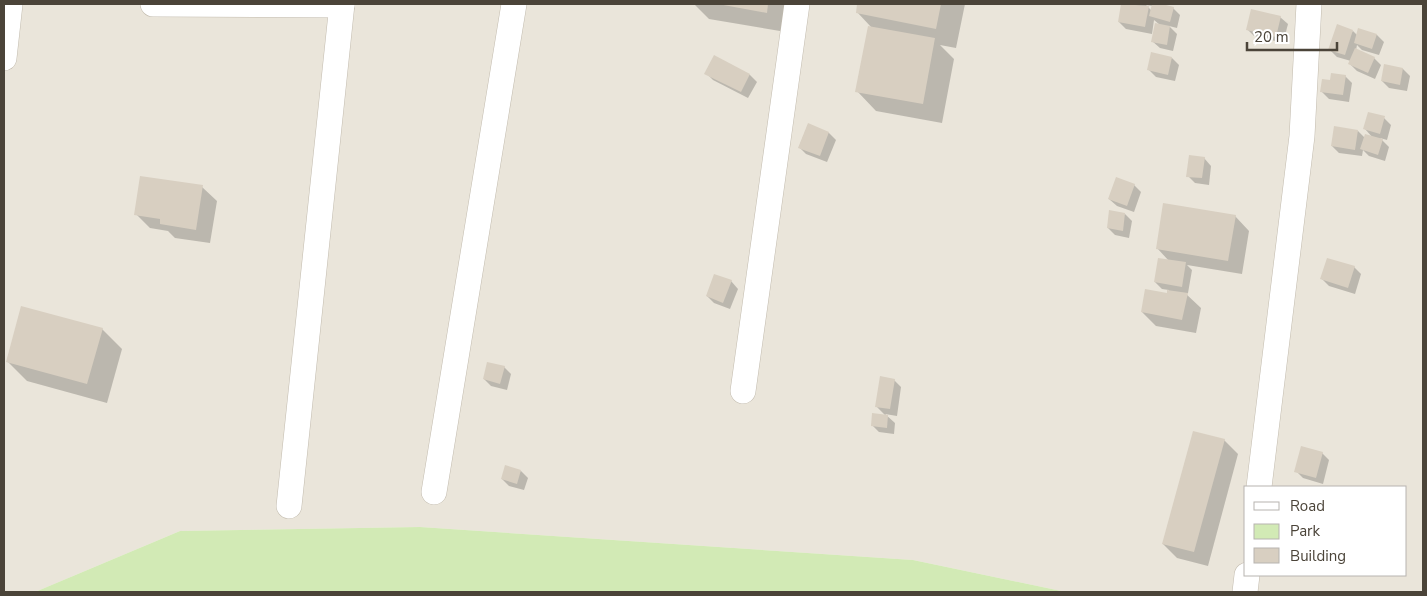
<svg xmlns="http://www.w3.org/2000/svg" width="1427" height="596" font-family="'Nunito Sans',sans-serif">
<rect width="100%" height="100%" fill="#f6f3ec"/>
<path fill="#eae5da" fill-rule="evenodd" d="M4,4h1419v588h-357l-153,-32 -493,-33 -240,4 -145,61h-31zM1246,487h160v88h-160z"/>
<path fill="#d2eab5" d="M420,527l493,33 153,32h-1031l145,-61z"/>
<g fill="#0003" fill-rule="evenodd">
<path d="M694,4h94l-2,28 -77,-13z"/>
<path d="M859,4h106l-9,44 -16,-3 14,14 -12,64 -66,-12 -19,-20 15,-63 -15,-16z"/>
<path d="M1122,4h35l16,4 7,7 -3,13 -8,-2 8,8 -4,17 -13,-3 -8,-7 8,-16 -6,-5 -2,14 -26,-5 -7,-7zM1146,5l7,1 -1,5z"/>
<path d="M1280,17l8,7 -5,19 -29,-7 -7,-7z"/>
<path d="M1353,31l4,4h20l7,7 -5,13 -17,-5 -5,-5 -1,5 18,8 7,7 -6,14 -18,-8 -7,-7 1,-3 -14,-4 -7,-7z"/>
<path d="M714,57l36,18 7,7 -9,16 -35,-18 -7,-7z"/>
<path d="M1172,58l7,7 -4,16 -19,-4 -7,-7z"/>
<path d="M1385,65l18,4 7,7 -3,15 -18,-3 -7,-7z"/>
<path d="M1345,76l7,7 -3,19 -20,-3 -7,-7 9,-10z"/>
<path d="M1384,118l7,7 -4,15 -7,-2 9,9 -4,14 -16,-5 -6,-6 -1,6 -23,-3 -7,-7 26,-15 7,7h8l-8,-9z"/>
<path d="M808,125l21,8 7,7 -9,22 -21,-8 -7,-7z"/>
<path d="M1204,158l7,8 -2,19 -14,-2 -7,-7z"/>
<path d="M1134,185l7,7 -7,20 -17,-6 -8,-7z"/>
<path d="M202,187l15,14 -7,42 -35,-5 -7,-7 -18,-3 -14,-14z"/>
<path d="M1125,214l7,7 -3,17 -14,-3 -7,-7z"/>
<path d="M1235,216l14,15 -7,43 -55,-9 5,5 -4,23h-3l16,15 -5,25 -40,-7 -14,-14 25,-18 2,-4 -7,-1 -7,-7 14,-21 -12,-13z"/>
<path d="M1354,267l7,7 -6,20 -26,-8 -7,-7z"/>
<path d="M731,281l7,8 -8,20 -16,-6 -7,-7z"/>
<path d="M102,329l20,20 -15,54 -80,-22 -20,-20z"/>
<path d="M504,367l7,7 -4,16 -16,-4 -7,-7z"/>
<path d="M894,380l7,7 -4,29 -12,-2 10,9 -1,11 -15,-2 -7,-7 14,-9 -9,-9z"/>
<path d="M1224,440l14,14 -30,112 -31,-8 -14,-14z"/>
<path d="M1322,453l7,7 -6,24 -20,-6 -7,-7z"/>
<path d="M521,471l7,7 -4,12 -15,-4 -7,-7z"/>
</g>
<g fill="#d8cfc1">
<path d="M718,4h50l-1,9z"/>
<path d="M857,4h84l-5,25 -80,-16z"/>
<path d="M1121,4l28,2 -4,21 -27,-5z"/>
<path d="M1152,4h10l12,3 -4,15 -21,-6z"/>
<path d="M1251,9l30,7 -5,21 -30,-7z"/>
<path d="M1155,23l15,3 -3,19 -16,-3z"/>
<path d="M1337,24l16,6 -8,25 -17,-5z"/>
<path d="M868,26l67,12 -12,66 -68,-12z"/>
<path d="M1358,28l19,6 -5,15 -18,-6z"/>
<path d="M1355,48l20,9 -7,16 -20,-9z"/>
<path d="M1151,52l21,5 -4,18 -21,-5z"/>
<path d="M714,55l36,19 -9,18 -37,-18z"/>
<path d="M1384,64l19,4 -3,17 -19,-4z"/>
<path d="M1331,73l15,2 -3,20 -23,-3 2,-13 8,1z"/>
<path d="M1368,112l17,4 -5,18 -17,-5z"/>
<path d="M808,123l21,9 -9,24 -22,-8z"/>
<path d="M1334,126l24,4 -3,20 -24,-4z"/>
<path d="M1365,134l18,5 -5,16 -18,-6z"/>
<path d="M1189,155l16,2 -3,21 -16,-1z"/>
<path d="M140,176l63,9 -7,45 -36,-6v-5l-26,-4z"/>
<path d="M1116,177l19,7 -8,22 -19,-7z"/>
<path d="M1163,203l73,12 -8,46 -72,-12z"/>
<path d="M1109,210l16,3 -2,18 -16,-3z"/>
<path d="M1158,258l28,4 -4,25 -28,-5z"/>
<path d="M1327,258l28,8 -7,22 -28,-9z"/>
<path d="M714,274l18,6 -9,23 -17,-7z"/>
<path d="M1145,289l22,4v-3l21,3 -6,27 -41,-8z"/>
<path d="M21,306l82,22 -16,56 -81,-22z"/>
<path d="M487,362l18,4 -5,18 -17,-5z"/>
<path d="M880,376l15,3 -5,30 -15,-2z"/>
<path d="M872,413l16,2 -1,13 -16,-2z"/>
<path d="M1193,431l32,8 -31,113 -32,-8z"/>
<path d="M1301,446l22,6 -7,26 -22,-6z"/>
<path d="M505,465l16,5 -4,14 -16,-5z"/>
</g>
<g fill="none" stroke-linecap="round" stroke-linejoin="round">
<defs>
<g id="minor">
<path d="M153,4l189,1"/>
<path d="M4,58l6,-54"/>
<path d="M743,391l54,-387"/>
<path d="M1259,487l43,-351 7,-132"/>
<path d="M434,492l80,-488"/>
<path d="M289,506l53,-502"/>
<path d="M1245,592l2,-17"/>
</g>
</defs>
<use href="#minor" stroke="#c2bbae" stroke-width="26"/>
<use href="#minor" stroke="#fff" stroke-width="25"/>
</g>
<rect width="1427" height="596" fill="none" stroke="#4b4439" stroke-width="10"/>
<rect x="1244" y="486" width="162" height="90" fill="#ffffff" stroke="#b7b4b0"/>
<rect x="1254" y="502" width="25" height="8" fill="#ffffff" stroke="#b7b4b0"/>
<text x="1290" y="511" font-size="15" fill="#4b4439">Road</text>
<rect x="1254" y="524" width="25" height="15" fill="#d2eab5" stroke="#b7b4b0"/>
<text x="1290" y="536" font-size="15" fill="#4b4439">Park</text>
<rect x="1254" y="548" width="25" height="15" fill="#d8cfc1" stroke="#b7b4b0"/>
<text x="1290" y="561" font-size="15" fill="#4b4439">Building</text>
<path d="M1247 42v8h90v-8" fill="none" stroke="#4b4439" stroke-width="2.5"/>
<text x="1254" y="42" font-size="15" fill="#4b4439" stroke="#ffffff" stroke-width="4" paint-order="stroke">20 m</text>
</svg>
